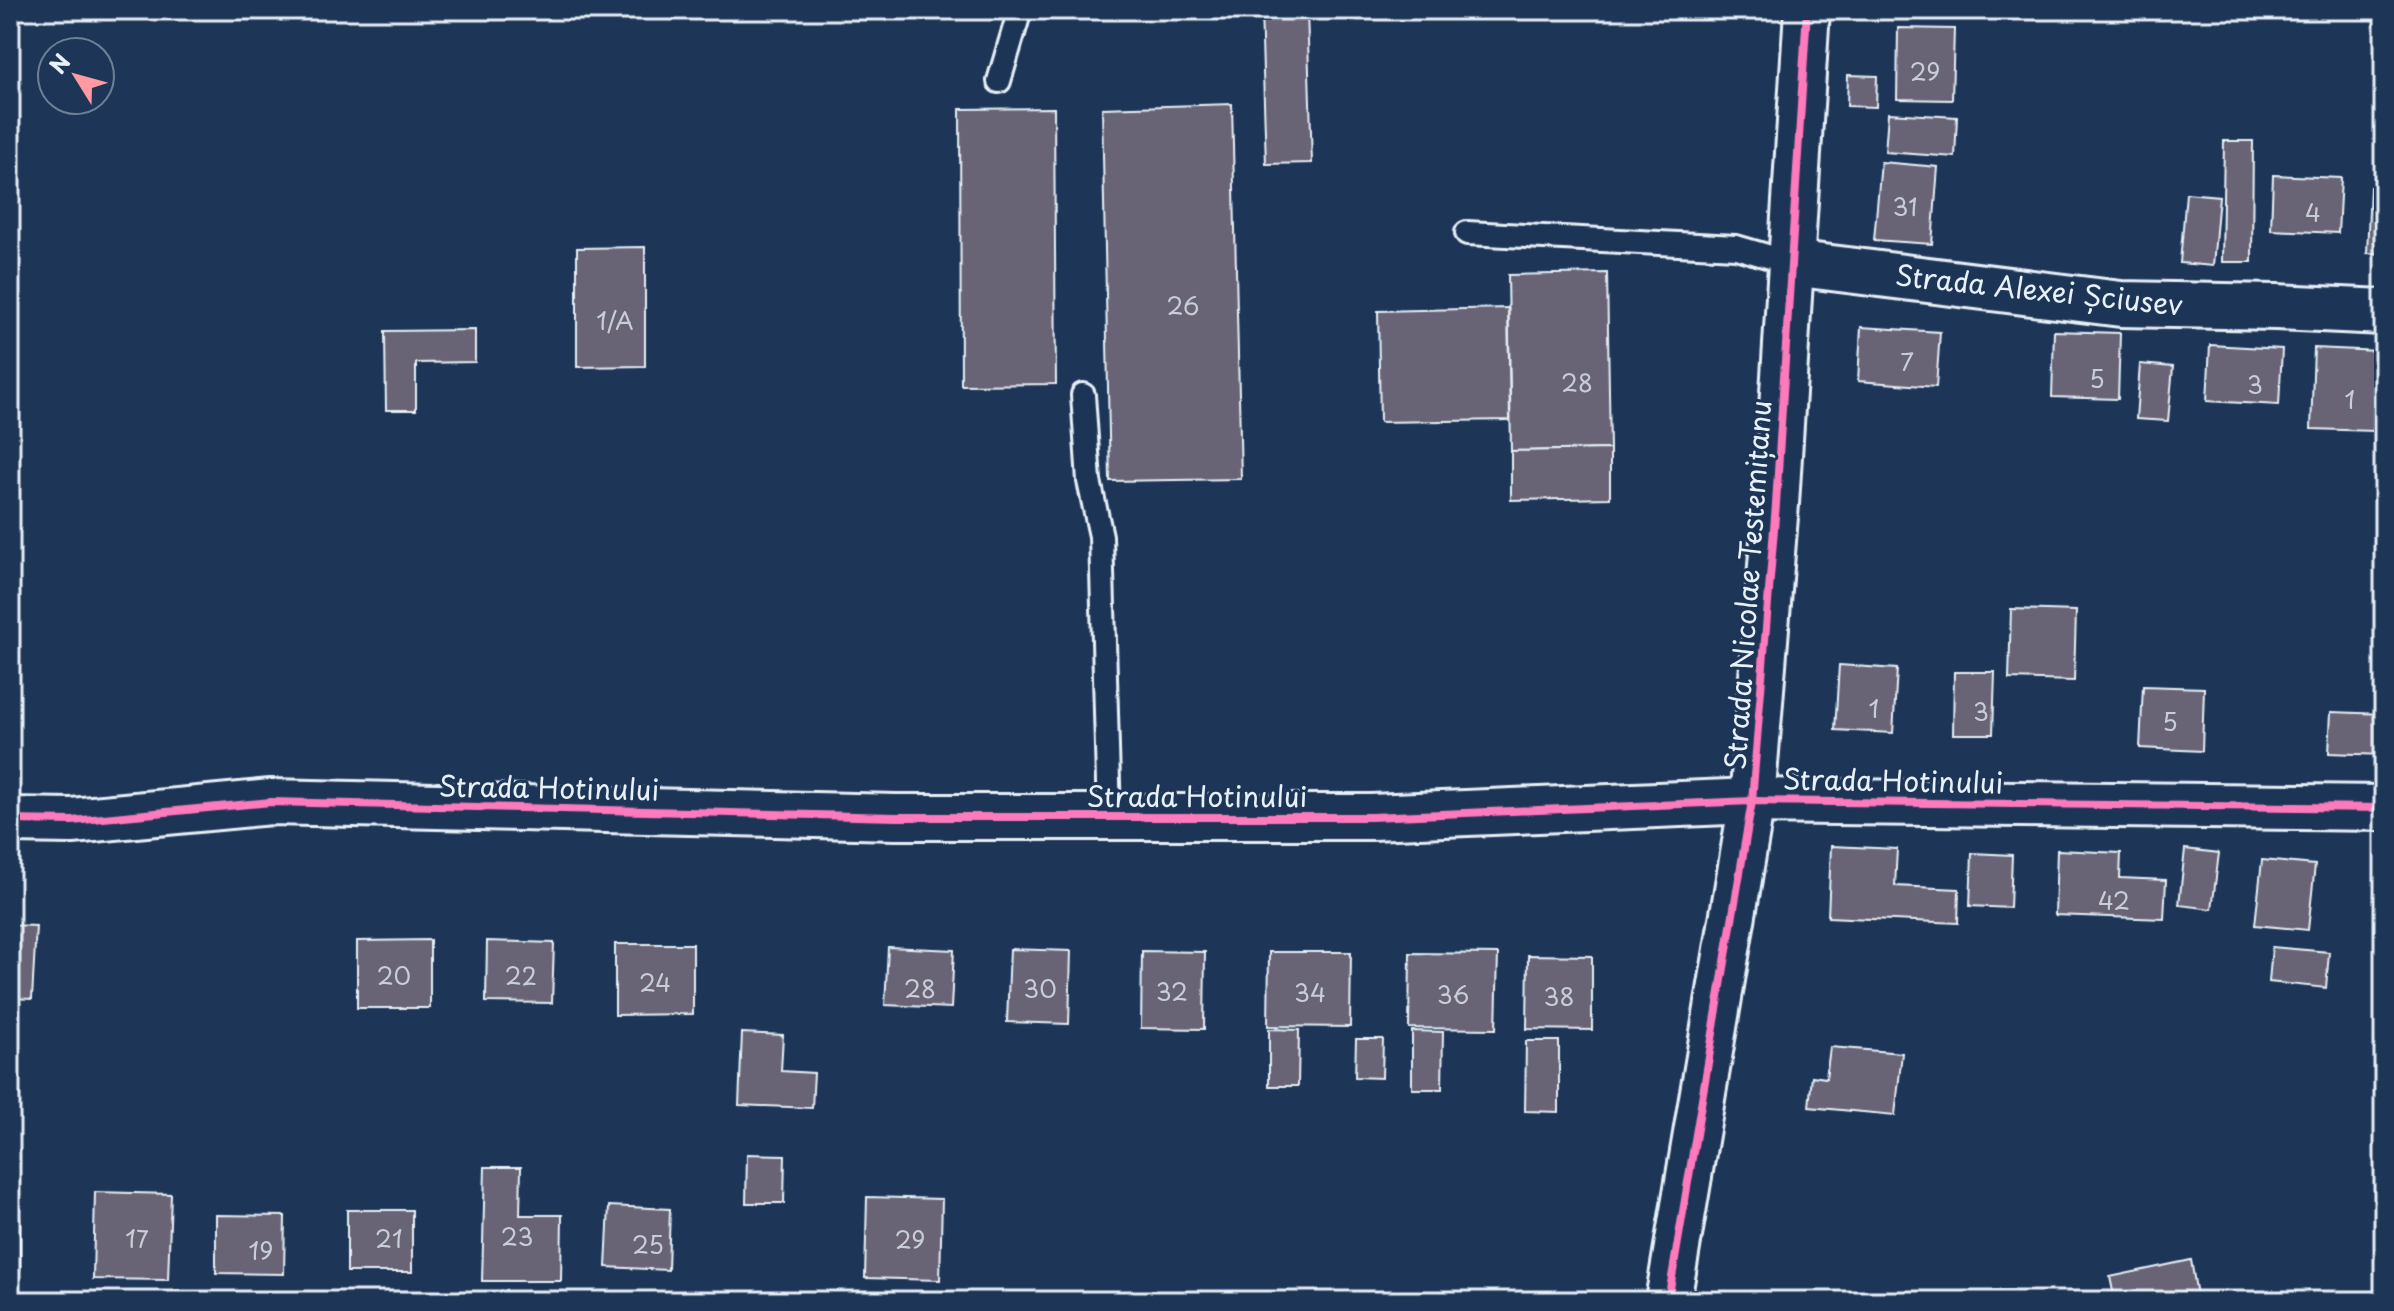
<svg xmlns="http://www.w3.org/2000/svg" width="2394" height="1311" font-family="'Playpen Sans',sans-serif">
<rect width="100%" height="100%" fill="#1d3557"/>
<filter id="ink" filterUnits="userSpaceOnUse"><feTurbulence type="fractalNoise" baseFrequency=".0125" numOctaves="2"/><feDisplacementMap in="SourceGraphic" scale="16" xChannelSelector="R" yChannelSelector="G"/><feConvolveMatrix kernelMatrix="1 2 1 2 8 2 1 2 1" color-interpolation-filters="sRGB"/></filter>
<g filter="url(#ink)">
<g fill="#686374" stroke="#e8f1f8" stroke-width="2">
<path d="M1261,10h46l5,153 -46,1z"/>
<path d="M1898,28l56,1 -2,71 -55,-1z"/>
<path d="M1848,75l29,1 -1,31 -29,-1z"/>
<path d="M1232,104l9,375 -131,2 -8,-373z"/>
<path d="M1054,108l2,276 -95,1 -1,-276z"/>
<path d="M1888,113l69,4 -2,40 -70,-5z"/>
<path d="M2224,141h29l-1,121h-30z"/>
<path d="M1881,162l57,5 -6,77 -58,-4z"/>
<path d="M2273,175l68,3 -3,55 -67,-3z"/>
<path d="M2370,187h14v67l-17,-1z"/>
<path d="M2186,193l33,3 -6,70 -33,-3z"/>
<path d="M645,247v119l-68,1v-119z"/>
<path d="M1607,273l3,176 -99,2 -3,-176z"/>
<path d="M1508,308l2,112 -130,2 -2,-111z"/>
<path d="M1861,327l79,5 -4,55 -78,-6z"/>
<path d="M475,330v32l-59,1v47h-30l-1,-79z"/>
<path d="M2054,331l66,2 -2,66 -66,-2z"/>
<path d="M2210,345l72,4 -3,56 -72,-4z"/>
<path d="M2314,348l65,3 -4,80 -64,-2z"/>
<path d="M2140,364l33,3 -5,54 -32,-2z"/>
<path d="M1610,449v49l-99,2v-49z"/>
<path d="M2011,609l65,2 -2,70 -65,-2z"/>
<path d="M1839,665l58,4 -4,64 -58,-3z"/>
<path d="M1954,672h41l-2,62h-40z"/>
<path d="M2143,686l61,2 -2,63 -62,-3z"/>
<path d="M2331,712l53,2v41l-55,-2z"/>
<path d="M1831,846l66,3 -2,37 64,3 -1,34 -130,-6z"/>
<path d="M2185,849l34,4 -7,56 -33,-4z"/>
<path d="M2057,850l64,3 -1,25 46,2 -2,39 -109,-4z"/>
<path d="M1972,853l40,2 -2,53 -40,-2z"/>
<path d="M2262,860l53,5 -7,65 -53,-5z"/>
<path d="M10,925l26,1 -4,73 -22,-1z"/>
<path d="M430,940v68h-73v-67z"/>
<path d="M487,941l67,2 -2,60 -66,-1z"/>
<path d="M615,944h78v70l-78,1z"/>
<path d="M888,947l66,3 -3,58 -66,-3z"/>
<path d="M2272,947l57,5 -3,36 -57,-6z"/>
<path d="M1010,949l61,2 -2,73 -62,-2z"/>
<path d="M1142,951l63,1 -1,77 -63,-1z"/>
<path d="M1269,952h82l-1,75 -82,-1z"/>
<path d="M1410,953l88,1 -2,75 -87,-1z"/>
<path d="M1528,955l64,1v74l-65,-1z"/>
<path d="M1269,1029l30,1 -1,56h-29z"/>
<path d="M1412,1031l31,1 -1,57h-30z"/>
<path d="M742,1033l41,2 -2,36 33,2 -2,35 -73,-3z"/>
<path d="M1356,1039h27l-1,39 -27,-1z"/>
<path d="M1526,1041h33v71l-34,-1z"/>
<path d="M1830,1047l72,6 -7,62 -86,-8 3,-31 14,2z"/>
<path d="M747,1154l38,1 -1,48h-38z"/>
<path d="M485,1167h36l-1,48h42l-1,66h-79z"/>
<path d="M95,1192l76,2 -3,86 -75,-1z"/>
<path d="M867,1197l75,2 -2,81 -75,-2z"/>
<path d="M609,1206l61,3 -2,61 -62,-3z"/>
<rect x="347" y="1210" width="65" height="62"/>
<path d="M216,1215l69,1 -1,58 -68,-1z"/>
<rect x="10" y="1218" width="10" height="52"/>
<path d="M2191,1260l7,41h-83l-5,-24z"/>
</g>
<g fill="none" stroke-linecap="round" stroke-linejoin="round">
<defs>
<g id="lane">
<path d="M999,81l21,-71"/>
<path d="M1467,233l269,14 55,16"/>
<path d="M1083,395l6,86 12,55 8,281"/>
</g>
<g id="street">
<path d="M1791,263l330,41 155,3 108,5"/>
<path d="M1668,1301l84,-500 24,-297 31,-494"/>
</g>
<path id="secondary" d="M10,820l62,1 199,-19 625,15h475l381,-16 632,7"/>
</defs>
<use href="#lane" stroke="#e8f1f8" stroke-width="28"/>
<use href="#street" stroke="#e8f1f8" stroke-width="50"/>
<use href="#secondary" stroke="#e8f1f8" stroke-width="50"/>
<use href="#lane" stroke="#1d3557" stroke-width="22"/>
<use href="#street" stroke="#1d3557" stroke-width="44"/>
<use href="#secondary" stroke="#1d3557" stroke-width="44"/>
<defs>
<g id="cycleway">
<path d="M10,820l62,1 199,-19 625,15h475l381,-16 632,7"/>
<path d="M1668,1301l84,-500 24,-297 31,-494"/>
</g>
</defs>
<use href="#cycleway" stroke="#1d3557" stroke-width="13"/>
<use href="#cycleway" stroke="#fd7abc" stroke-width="8"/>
</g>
</g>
<g text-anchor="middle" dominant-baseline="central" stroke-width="6" stroke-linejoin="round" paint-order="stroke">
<g font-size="24" fill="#c8ced7">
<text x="1925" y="71">29</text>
<text x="1905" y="206">31</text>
<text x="2313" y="212">4</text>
<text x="1183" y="305">26</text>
<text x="615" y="320">1/A</text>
<text x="1907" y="361">7</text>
<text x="2097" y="378">5</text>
<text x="1577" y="382">28</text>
<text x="2255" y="384">3</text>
<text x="2350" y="399">1</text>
<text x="1874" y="708">1</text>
<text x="1981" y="711">3</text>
<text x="2170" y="721">5</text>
<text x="2114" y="900">42</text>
<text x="394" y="975">20</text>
<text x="521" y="975">22</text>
<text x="655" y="982">24</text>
<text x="920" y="988">28</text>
<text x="1040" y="988">30</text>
<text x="1172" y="991">32</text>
<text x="1310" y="992">34</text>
<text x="1453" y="994">36</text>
<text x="1559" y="996">38</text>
<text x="517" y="1236">23</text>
<text x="137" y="1238">17</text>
<text x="389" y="1238">21</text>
<text x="910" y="1239">29</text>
<text x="648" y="1244">25</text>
<text x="261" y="1250">19</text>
</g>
<g font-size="28" fill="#e8f1f8" stroke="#1d3557">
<text transform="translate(2039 289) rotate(6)">Strada Alexei Șciusev</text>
<text transform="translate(1747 585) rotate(-86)">Strada Nicolae Testemițanu</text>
<text transform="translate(1893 780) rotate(1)">Strada Hotinului</text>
<text transform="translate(549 787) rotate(1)">Strada Hotinului</text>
<text x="1197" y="795">Strada Hotinului</text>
</g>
</g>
<rect width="2394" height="1311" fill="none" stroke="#1d3557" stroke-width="40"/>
<rect x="20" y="20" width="2354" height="1271" fill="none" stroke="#e8f1f8" stroke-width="3" filter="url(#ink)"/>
<g transform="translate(76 76) rotate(307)"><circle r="38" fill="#1d3557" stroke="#6e8097" stroke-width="2"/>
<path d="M0-6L14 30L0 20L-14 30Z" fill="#ff9aa2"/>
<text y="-12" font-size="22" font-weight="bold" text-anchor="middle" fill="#e8f1f8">N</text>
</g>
</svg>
